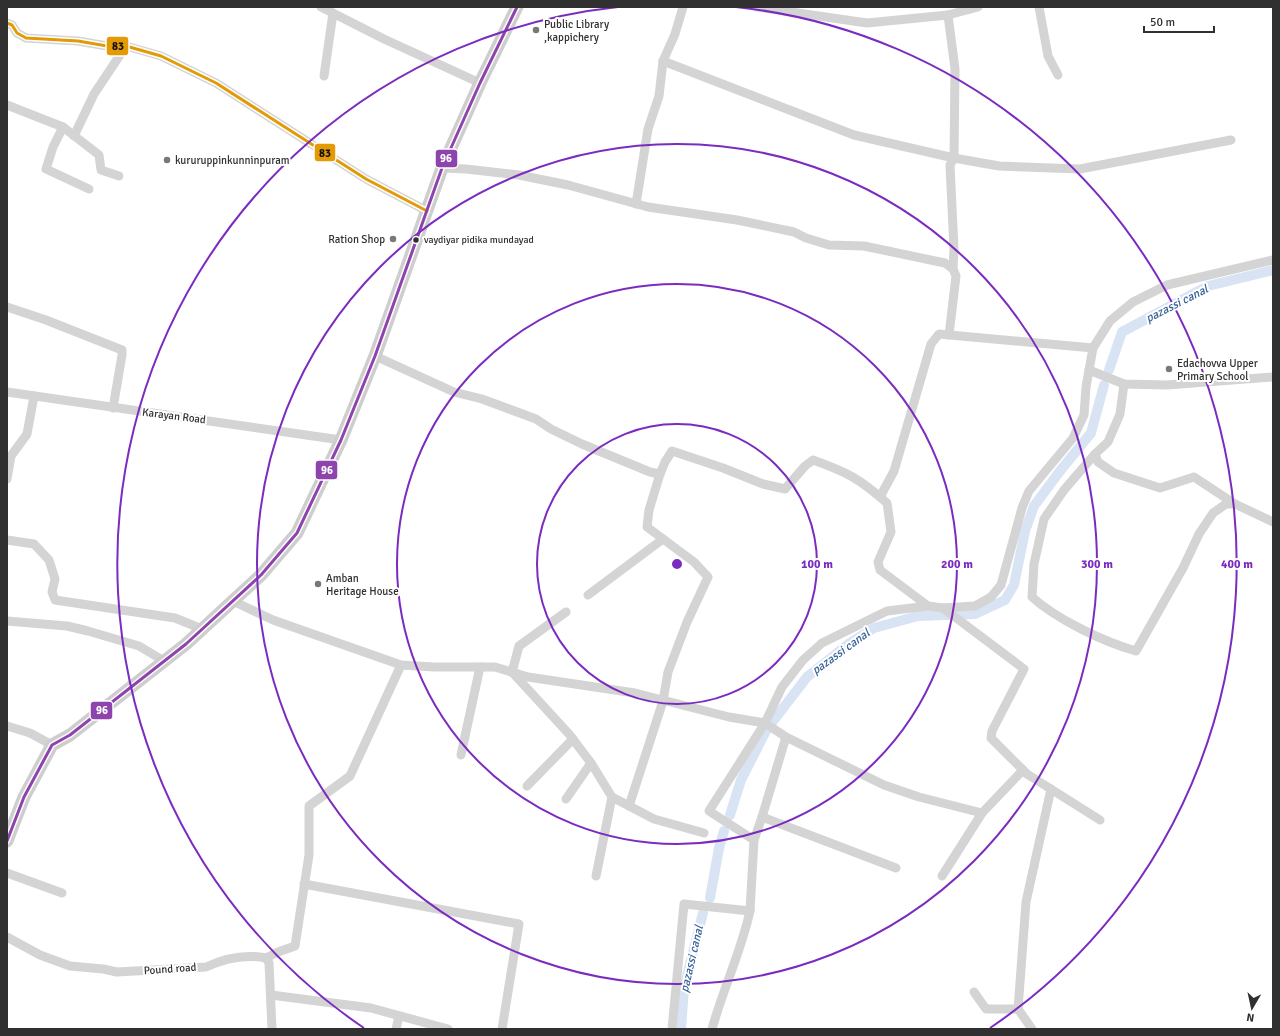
<svg xmlns="http://www.w3.org/2000/svg" width="1280" height="1036" font-family="Signika,sans-serif">
<rect width="100%" height="100%" fill="#fff"/>
<g fill="none" stroke-linecap="round" stroke-linejoin="round">
<g stroke="#d8e4f4" stroke-width="10">
<path d="M1109,370l13,-38 86,-46 65,-16"/>
<path d="M730,815l11,-35 26,-51 40,-52 43,-34 24,-15 44,-12 57,-2 30,-14 9,-15 11,-54 9,-25 26,-35 31,-38 13,-48"/>
<path d="M710,898l9,-50 5,-17"/>
<path d="M681,1029l3,-41 19,-75"/>
</g>
<g stroke="#d4d4d4" stroke-width="9">
<path d="M321,7l63,32 96,44"/>
<path d="M757,7l110,16 81,-8 30,-8"/>
<path d="M1039,7l9,49 10,19"/>
<path d="M7,23l5,2 5,8 9,5 52,3 29,5h19l35,10 55,27 150,96 61,32"/>
<path d="M663,61l191,74 100,23 1,-89 -7,-54"/>
<path d="M324,76l9,-63"/>
<path d="M7,105l56,22 36,28 2,15 18,6"/>
<path d="M63,127l-10,20 -7,22 43,20"/>
<path d="M74,136l20,-42 32,-48"/>
<path d="M442,168l24,1 53,6 49,10 80,22 89,13 57,12 12,6 23,7 35,1 81,17 8,6 3,7 -7,59"/>
<path d="M636,204l12,-75 11,-33 4,-35 12,-27 8,-27"/>
<path d="M953,269l1,-20 -4,-84 4,-7 45,8 81,3 151,-29"/>
<path d="M7,307l39,13 76,30v5l-9,53"/>
<path d="M375,356l79,36 28,7 54,20 15,10 31,15 68,28 10,2 5,-12 7,-11 51,17 40,16 22,5 20,-23 8,-6c34,12 47,19 74,43l4,29 -13,30 2,8 48,36"/>
<path d="M1089,370l35,14 43,1 106,-8"/>
<path d="M1124,384l-4,30 -12,28 -13,12 -31,36 -20,29 -10,45 -2,33c24,22 72,45 104,54l47,-83 16,-34 14,-21 13,-9h9l38,18"/>
<path d="M7,392l334,48"/>
<path d="M1095,454l3,8 16,11 46,15 34,-11 41,27"/>
<path d="M7,479l4,-23 16,-22 7,-38"/>
<path d="M880,497l14,-26 37,-127 8,-10 154,14"/>
<path d="M7,540l27,4 15,16 6,19 -3,13 3,8 120,18 27,11"/>
<path d="M588,595l75,-56"/>
<path d="M233,601l40,19 128,45 33,2h61l33,10 107,16 94,24 36,6 17,-36 21,-27 19,-17 65,-32 41,-5 15,2 32,-2 16,-9 10,-12 21,-77 7,-17 44,-53 11,-23 2,-28 7,-39 17,-27 23,-19 34,-17 106,-25"/>
<path d="M943,608l81,61 -32,62 -1,7 36,36 73,46"/>
<path d="M566,612l-47,34 -7,26 57,62 22,29 21,34 42,22 50,14"/>
<path d="M7,621l60,5 21,5 51,15 25,15"/>
<path d="M7,726l23,7 22,12"/>
<path d="M461,755l19,-88"/>
<path d="M527,786l46,-47"/>
<path d="M566,799l25,-36"/>
<path d="M629,806l34,-105 5,-29 19,-50 21,-45 -14,-15 -47,-35 2,-17 11,-36"/>
<path d="M762,817l24,-80"/>
<path d="M754,840l8,-23 134,51"/>
<path d="M7,873l55,20"/>
<path d="M596,876l16,-79"/>
<path d="M942,876l40,-63 41,-43"/>
<path d="M304,884l215,40 -17,105"/>
<path d="M7,937l33,18 30,11 33,3 14,3 89,-5c19,-9 40,-13 60,-9l3,5 3,66"/>
<path d="M266,958l12,-6 17,-6 14,-91v-49l41,-30 51,-111"/>
<path d="M974,992l12,17h32l8,-107 25,-113"/>
<path d="M271,995l100,13 77,21"/>
<path d="M1018,1009l14,20"/>
<path d="M396,1029l3,-13"/>
<path d="M672,1029l12,-125 66,7 4,-71 -45,-29 56,-88 21,14 98,48 35,12 63,16"/>
<path d="M712,1029c11,-40 29,-77 38,-118"/>
</g>
<path stroke="#cecece" stroke-width="13" d="M7,841l17,-44 28,-52 18,-10 116,-91 75,-69 36,-42 44,-93 34,-84 67,-188 38,-85 37,-76"/>
<defs>
<path id="bus-1" d="M7,23l5,2 5,8 9,5 52,3 29,5h19l35,10 55,27 150,96 61,32"/>
<path id="bus-2" d="M7,841l17,-44 28,-52 18,-10 116,-91 75,-69 36,-42 44,-93 34,-84 67,-188 38,-85 37,-76"/>
</defs>
<use href="#bus-1" stroke="#fff" stroke-width="6"/>
<use href="#bus-2" stroke="#fff" stroke-width="6"/>
<use href="#bus-1" stroke="#e39a05" stroke-width="3"/>
<use href="#bus-2" stroke="#8e44ad" stroke-width="3"/>
</g>
<g fill="none" stroke="#7b2cbf" stroke-width="2">
<circle cx="677" cy="564" r="140"/>
<circle cx="677" cy="564" r="280"/>
<circle cx="677" cy="564" r="420"/>
<path d="M364 1028A560 560 0 0 1 618 7M736 7A560 560 0 0 1 990 1028"/>
</g>
<g fill="#787878" stroke="#fff" stroke-width="1.5">
<circle cx="536" cy="30" r="4"/>
<circle cx="167" cy="160" r="4"/>
<circle cx="393" cy="239" r="4"/>
<circle cx="1169" cy="369" r="4"/>
<circle cx="318" cy="584" r="4"/>
</g>
<circle fill="#303030" stroke="#fff" stroke-width="1.5" cx="416" cy="240" r="3.5"/>
<g text-anchor="middle" dominant-baseline="central" stroke-width="4" stroke-linejoin="round" paint-order="stroke">
<g font-size="10" fill="#303030" stroke="#fff" text-anchor="start">
<text x="424" y="240">vaydiyar pidika mundayad</text>
</g>
<g font-size="11" fill="#303030" stroke="#fff" text-anchor="start">
<text x="544" y="24">Public Library<tspan x="544" dy="13">,kappichery</tspan></text>
<text x="175" y="160">kururuppinkunninpuram</text>
<text x="385" y="239" text-anchor="end">Ration Shop</text>
<text x="1177" y="363">Edachovva Upper<tspan x="1177" dy="13">Primary School</tspan></text>
<text x="326" y="578">Amban<tspan x="326" dy="13">Heritage House</tspan></text>
</g>
<g font-size="11" fill="#303030" stroke="#fff">
<text transform="translate(174 416) rotate(7)">Karayan Road</text>
<text transform="translate(170 969) rotate(-4)">Pound road</text>
</g>
<g font-size="12" font-style="italic" fill="#376298" stroke="#fff">
<text transform="translate(1177 304) rotate(-27)">pazassi canal</text>
<text transform="translate(841 652) rotate(-36)">pazassi canal</text>
<text transform="translate(692 959) rotate(-77)">pazassi canal</text>
</g>
</g>
<circle cx="677" cy="564" r="6" fill="#7b2cbf" stroke="#fff" stroke-width="2"/>
<g font-size="12" text-anchor="middle" font-weight="bold" fill="#7b2cbf" stroke="#fff" stroke-width="4" stroke-linejoin="round" paint-order="stroke">
<text x="817" y="568">100 m</text>
<text x="957" y="568">200 m</text>
<text x="1097" y="568">300 m</text>
<text x="1237" y="568">400 m</text>
</g>
<g stroke="#fff" stroke-width="1.5">
<rect x="106" y="36" width="23" height="20" rx="4" fill="#e39a05"/>
<rect x="314" y="143" width="22" height="19" rx="4" fill="#e39a05"/>
<rect x="435" y="149" width="23" height="19" rx="4" fill="#8e44ad"/>
<rect x="315" y="460" width="23" height="20" rx="4" fill="#8e44ad"/>
<rect x="90" y="701" width="23" height="19" rx="4" fill="#8e44ad"/>
</g>
<g font-size="11" text-anchor="middle" font-weight="bold" fill="#fff">
<text x="446" y="162">96</text>
<text x="327" y="474">96</text>
<text x="102" y="714">96</text>
</g>
<g font-size="11" text-anchor="middle" font-weight="bold" fill="#111">
<text x="118" y="50">83</text>
<text x="325" y="157">83</text>
</g>
<rect width="1280" height="1036" fill="none" stroke="#303030" stroke-width="16"/>
<g transform="translate(1252 1008) rotate(189)" stroke="#ffffff" stroke-width="3" paint-order="stroke">
<path d="M0-3L7 15L0 10L-7 15Z" fill="#303030"/>
<text y="-6" font-size="11" font-weight="bold" text-anchor="middle" fill="#303030">N</text>
</g>
<path d="M1144 26v6h70v-6" fill="none" stroke="#303030" stroke-width="2"/>
<text x="1150" y="26" font-size="12" fill="#303030" stroke="#ffffff" stroke-width="3" paint-order="stroke">50 m</text>
</svg>
